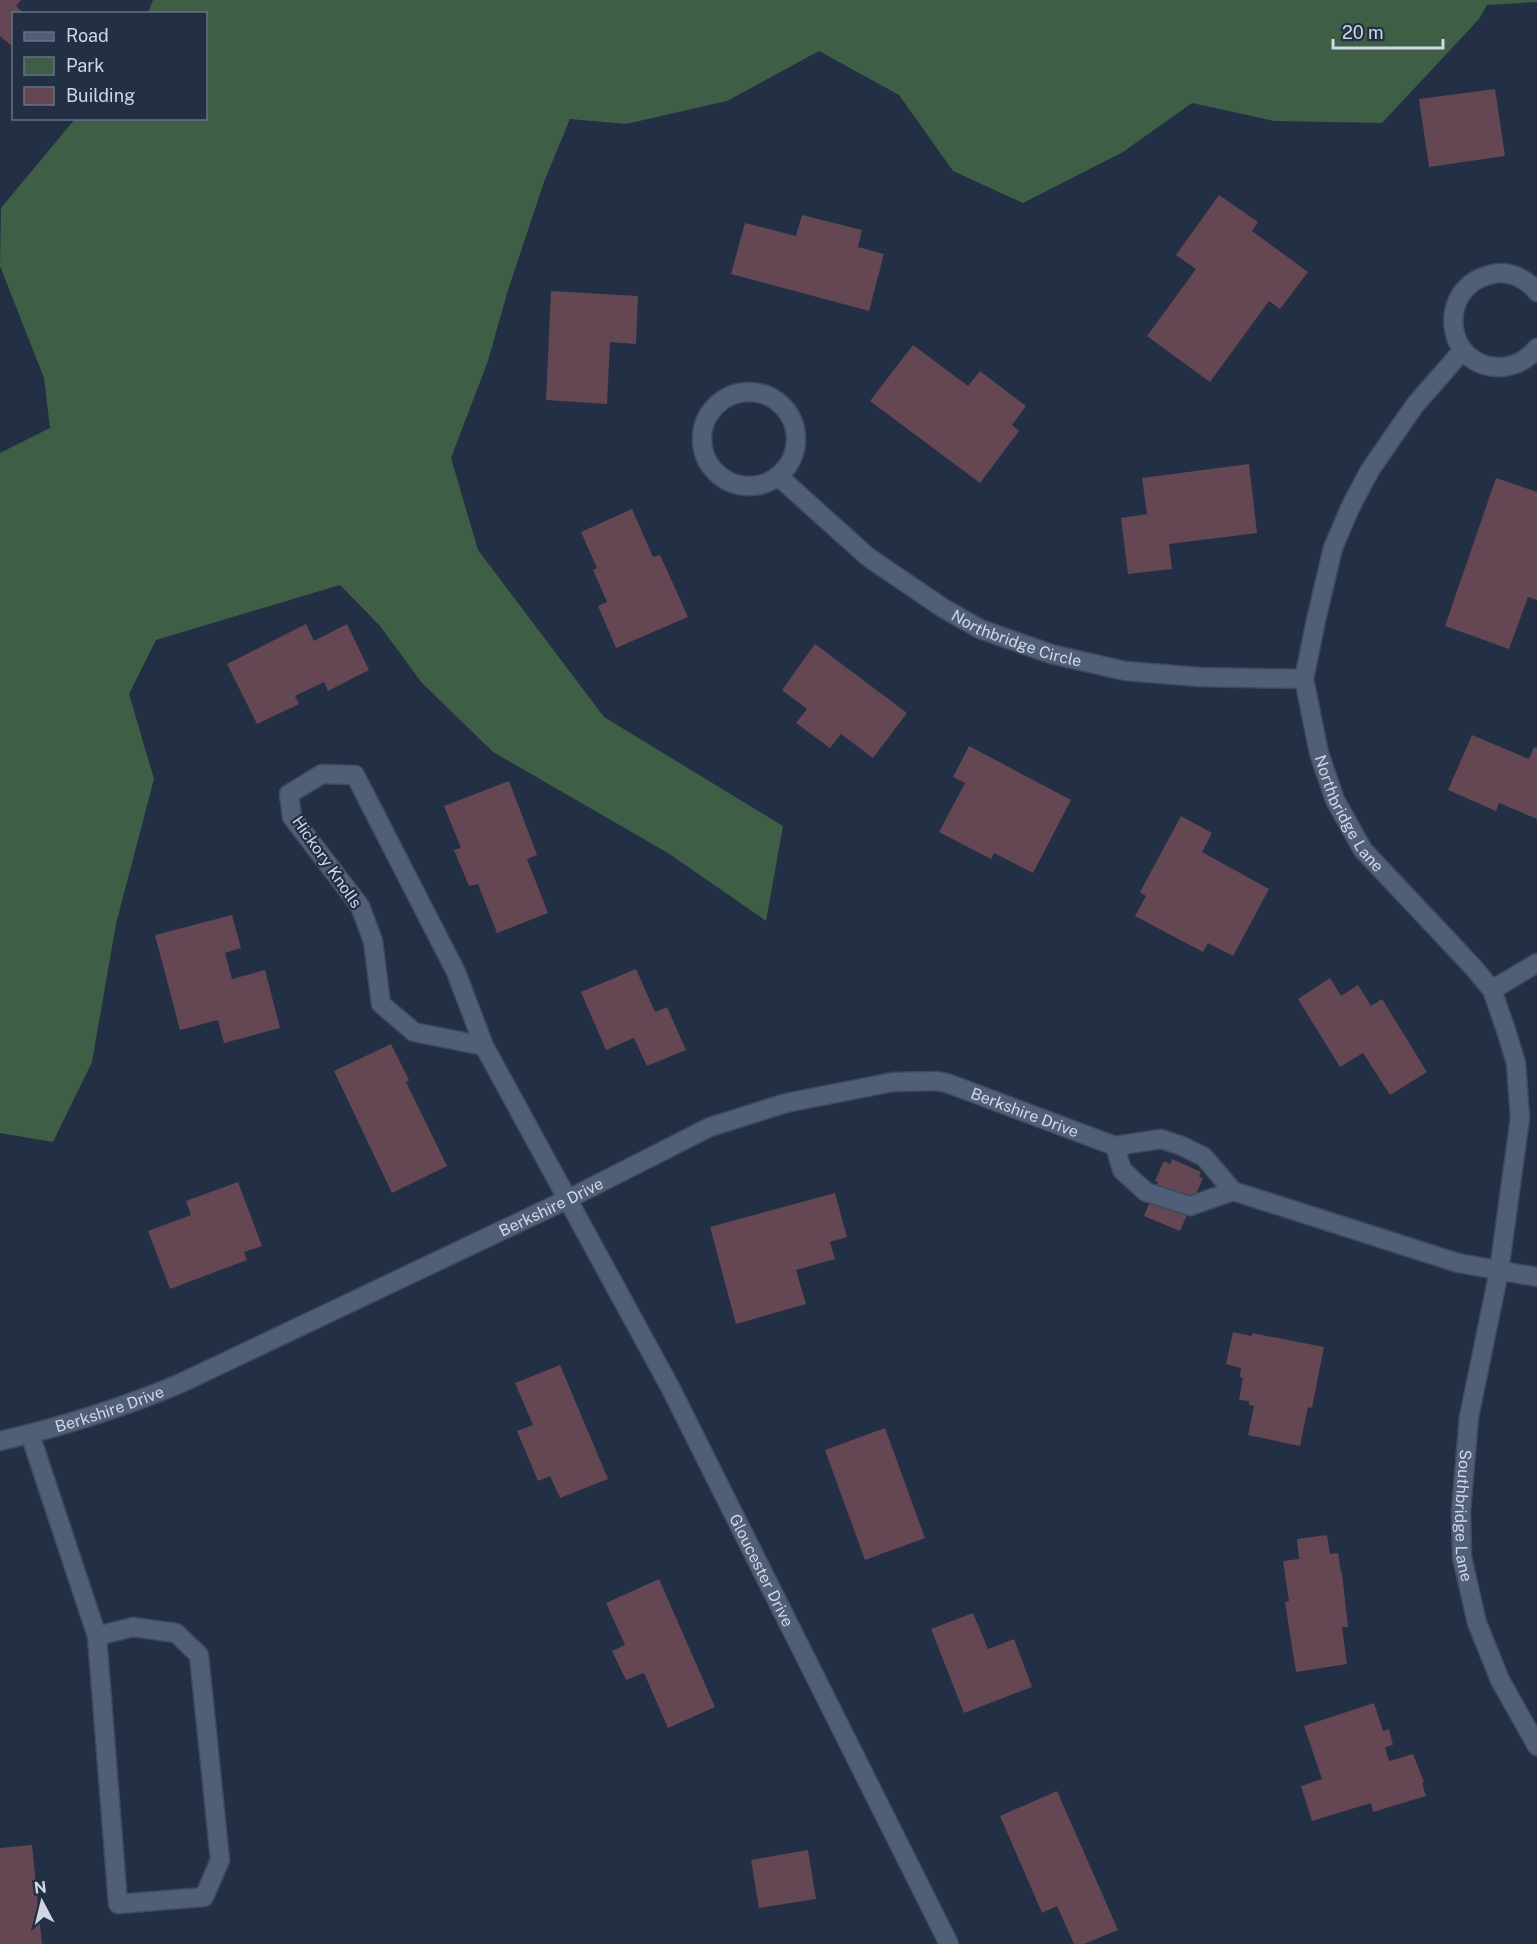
<svg xmlns="http://www.w3.org/2000/svg" width="1537" height="1944" font-family="'Public Sans',sans-serif">
<rect width="100%" height="100%" fill="#222f45"/>
<path fill="#3e5e46" d="M153,0h1384v2l-50,3 -8,14 -97,104 -108,-2 -82,-18 -69,49 -100,51 -70,-32 -54,-76 -80,-44 -92,50 -101,23 -56,-5 -26,63 -36,108 -20,71 -37,97 27,92 126,167 179,109 -17,95 -98,-68 -175,-101 -71,-69 -42,-57 -40,-41 -184,55 -27,54 25,85 -38,145 -24,138 -39,80 -53,-9v-680l50,-25 -6,-50 -44,-112 1,-58 74,-89 131,-1v-104l-58,-1z"/>
<g fill="#644753">
<path d="M0,0h21l-5,6 8,8h-10v30l-2,2 -12,-10z"/>
<path d="M1495,89l10,67 -76,11 -10,-68z"/>
<path d="M1219,195l39,27 -6,9 56,41 -28,37 -11,-8 -59,81 -63,-46 49,-67 -20,-14z"/>
<path d="M802,215l60,15 -4,17 26,7 -15,57 -138,-37 14,-51 51,13z"/>
<path d="M551,291l87,5 -2,48 -26,-2 -3,62 -61,-4z"/>
<path d="M913,345l55,41 12,-15 46,35 -14,19 7,6 -39,52 -110,-82z"/>
<path d="M1249,464l8,69 -88,11 3,25 -44,5 -7,-56 26,-4 -5,-36z"/>
<path d="M1496,478l41,14v108l-9,-3 -19,52 -64,-23z"/>
<path d="M632,509l21,48 7,-2 28,62 -72,31 -18,-42 9,-4 -14,-32 4,-2 -16,-36z"/>
<path d="M306,624l8,17 33,-17 22,46 -41,21 -4,-9 -29,14 4,8 -42,20 -30,-60z"/>
<path d="M815,644l92,69 -34,45 -32,-24 -11,14 -34,-25 11,-14 -25,-19z"/>
<path d="M1472,735l57,24 5,-12 3,1v71l-38,-16 -3,8 -48,-21z"/>
<path d="M969,746l102,54 -38,73 -39,-20 -3,6 -52,-27 26,-49 -12,-6z"/>
<path d="M509,781l28,74 -10,4 21,54 -51,20 -19,-49 -9,2 -15,-36 7,-2 -17,-42z"/>
<path d="M1181,816l31,17 -10,19 67,37 -36,67 -25,-13 -5,9 -68,-36 11,-20 -6,-4z"/>
<path d="M232,915l9,33 -16,5 7,26 33,-9 15,58 -56,15 -6,-23 -38,10 -25,-95z"/>
<path d="M636,969l19,43 12,-5 19,43 -39,16 -13,-28 -28,12 -25,-58z"/>
<path d="M1330,978l11,18 17,-11 13,21 11,-7 45,73 -37,23 -27,-42 -23,14 -42,-68z"/>
<path d="M391,1044l18,36 -3,2 41,84 -55,27 -58,-122z"/>
<path d="M1172,1159l29,13 -2,5 4,1 -23,53 -36,-15 14,-34 -3,-1 9,-20 6,3z"/>
<path d="M238,1182l24,64 -18,6 3,8 -77,29 -22,-58 43,-16 -5,-14z"/>
<path d="M835,1193l12,44 -17,5 5,17 -39,11 10,34 -70,20 -26,-97z"/>
<path d="M1233,1332l19,4v-3l72,14 -12,61 -4,-1 -8,39 -52,-11 6,-29 -5,-1v-4l-10,-1 4,-22 -3,-1 1,-9 -15,-4z"/>
<path d="M560,1365l48,114 -48,19 -10,-22 -12,5 -21,-50 16,-6 -18,-42z"/>
<path d="M885,1428l40,110 -60,22 -40,-110z"/>
<path d="M1327,1535l3,19 8,-1 3,20h1l6,54h-6l5,37 -51,8 -11,-70 4,-1 -6,-40 16,-2 -2,-20z"/>
<path d="M659,1579l56,128 -47,21 -24,-55 -18,7 -14,-29 13,-6 -19,-42z"/>
<path d="M973,1613l15,36 26,-10 18,48 -68,26 -33,-84z"/>
<path d="M1374,1703l9,28 6,-2 4,16 -8,2 4,14 24,-7 11,28 -2,1 4,13 -53,16 -2,-9 -59,18 -11,-35 21,-7 -18,-53z"/>
<path d="M1057,1791l61,139 -34,14h-10l-17,-38 -15,7 -42,-97z"/>
<path d="M32,1845l10,99h-42v-96z"/>
<path d="M808,1850l8,49 -57,9 -8,-48z"/>
</g>
<g fill="none" stroke-linecap="round" stroke-linejoin="round">
<defs>
<path id="lane" d="M30,1434l67,202 21,268 86,-7 16,-37 -21,-205 -23,-22 -43,-6 -36,9"/>
<g id="street">
<path d="M1537,292c-10,-13 -28,-22 -44,-18 -59,12 -49,96 9,93 14,-1 26,-8 35,-19"/>
<path id="s1" d="M1463,350l-48,55 -45,65 -20,38 -17,40 -17,72 -12,59 15,74 16,47 28,50 110,117 19,23 13,37 11,36 4,55 -21,153 -30,146 -8,94 1,46 15,66 23,57 37,66"/>
<circle cx="749" cy="439" r="47"/>
<path id="s2" d="M778,476l90,81 75,51 37,21 71,25 74,17 75,6 104,2"/>
<path d="M1492,990l45,-27"/>
<path id="s3" d="M484,1046l-70,-14 -33,-28 -8,-63 -13,-35 -68,-89 -3,-23 33,-20 33,1 101,197 28,74 186,341 279,557"/>
<path d="M1115,1146l7,24 24,22 44,14 43,-15"/>
<path id="s4" d="M0,1441c61,-14 121,-33 179,-57l389,-185 142,-72 76,-24 107,-21 43,-1 11,2 168,63 46,-7 21,7 22,11 29,34 225,72 79,14"/>
</g>
</defs>
<use href="#lane" stroke="#3e495b" stroke-width="21"/>
<use href="#street" stroke="#3e495b" stroke-width="21"/>
<use href="#lane" stroke="#505f77" stroke-width="18"/>
<use href="#street" stroke="#505f77" stroke-width="18"/>
</g>
<g text-anchor="middle" dominant-baseline="central" stroke-width="4.5" stroke-linejoin="round" paint-order="stroke">
<g font-size="16" fill="#cfd7e5" stroke="#222f45">
<text stroke="none"><textPath href="#s2" startOffset="292">Northbridge Circle</textPath></text>
<text stroke="none"><textPath href="#s1" startOffset="516">Northbridge Lane</textPath></text>
<text transform="translate(327 862) rotate(55)">Hickory Knolls</text>
<text stroke="none"><textPath href="#s4" startOffset="1104">Berkshire Drive</textPath></text>
<text stroke="none"><textPath href="#s4" startOffset="600">Berkshire Drive</textPath></text>
<text stroke="none"><textPath href="#s4" startOffset="114">Berkshire Drive</textPath></text>
<text stroke="none"><textPath href="#s1" startOffset="1280">Southbridge Lane</textPath></text>
<text stroke="none"><textPath href="#s3" startOffset="1316">Gloucester Drive</textPath></text>
</g>
</g>
<rect x="12" y="12" width="195" height="108" fill="#222f45" stroke="#677285" stroke-width="1.5"/>
<rect x="24" y="32" width="30" height="9" fill="#505f77" stroke="#677285" stroke-width="1.5"/>
<text x="66" y="42" font-size="18" fill="#cfd7e5">Road</text>
<rect x="24" y="57" width="30" height="18" fill="#3e5e46" stroke="#677285" stroke-width="1.5"/>
<text x="66" y="72" font-size="18" fill="#cfd7e5">Park</text>
<rect x="24" y="87" width="30" height="18" fill="#644753" stroke="#677285" stroke-width="1.5"/>
<text x="66" y="102" font-size="18" fill="#cfd7e5">Building</text>
<g transform="translate(42 1902) rotate(353)" stroke="#222f45" stroke-width="4.5" paint-order="stroke">
<path d="M0-4.5L10 22L0 15L-10 22Z" fill="#cfd7e5"/>
<text y="-9" font-size="16" font-weight="bold" text-anchor="middle" fill="#cfd7e5">N</text>
</g>
<path d="M1333 39v9h110v-9" fill="none" stroke="#cfd7e5" stroke-width="3"/>
<text x="1342" y="39" font-size="18" fill="#cfd7e5" stroke="#222f45" stroke-width="4.5" paint-order="stroke">20 m</text>
</svg>
